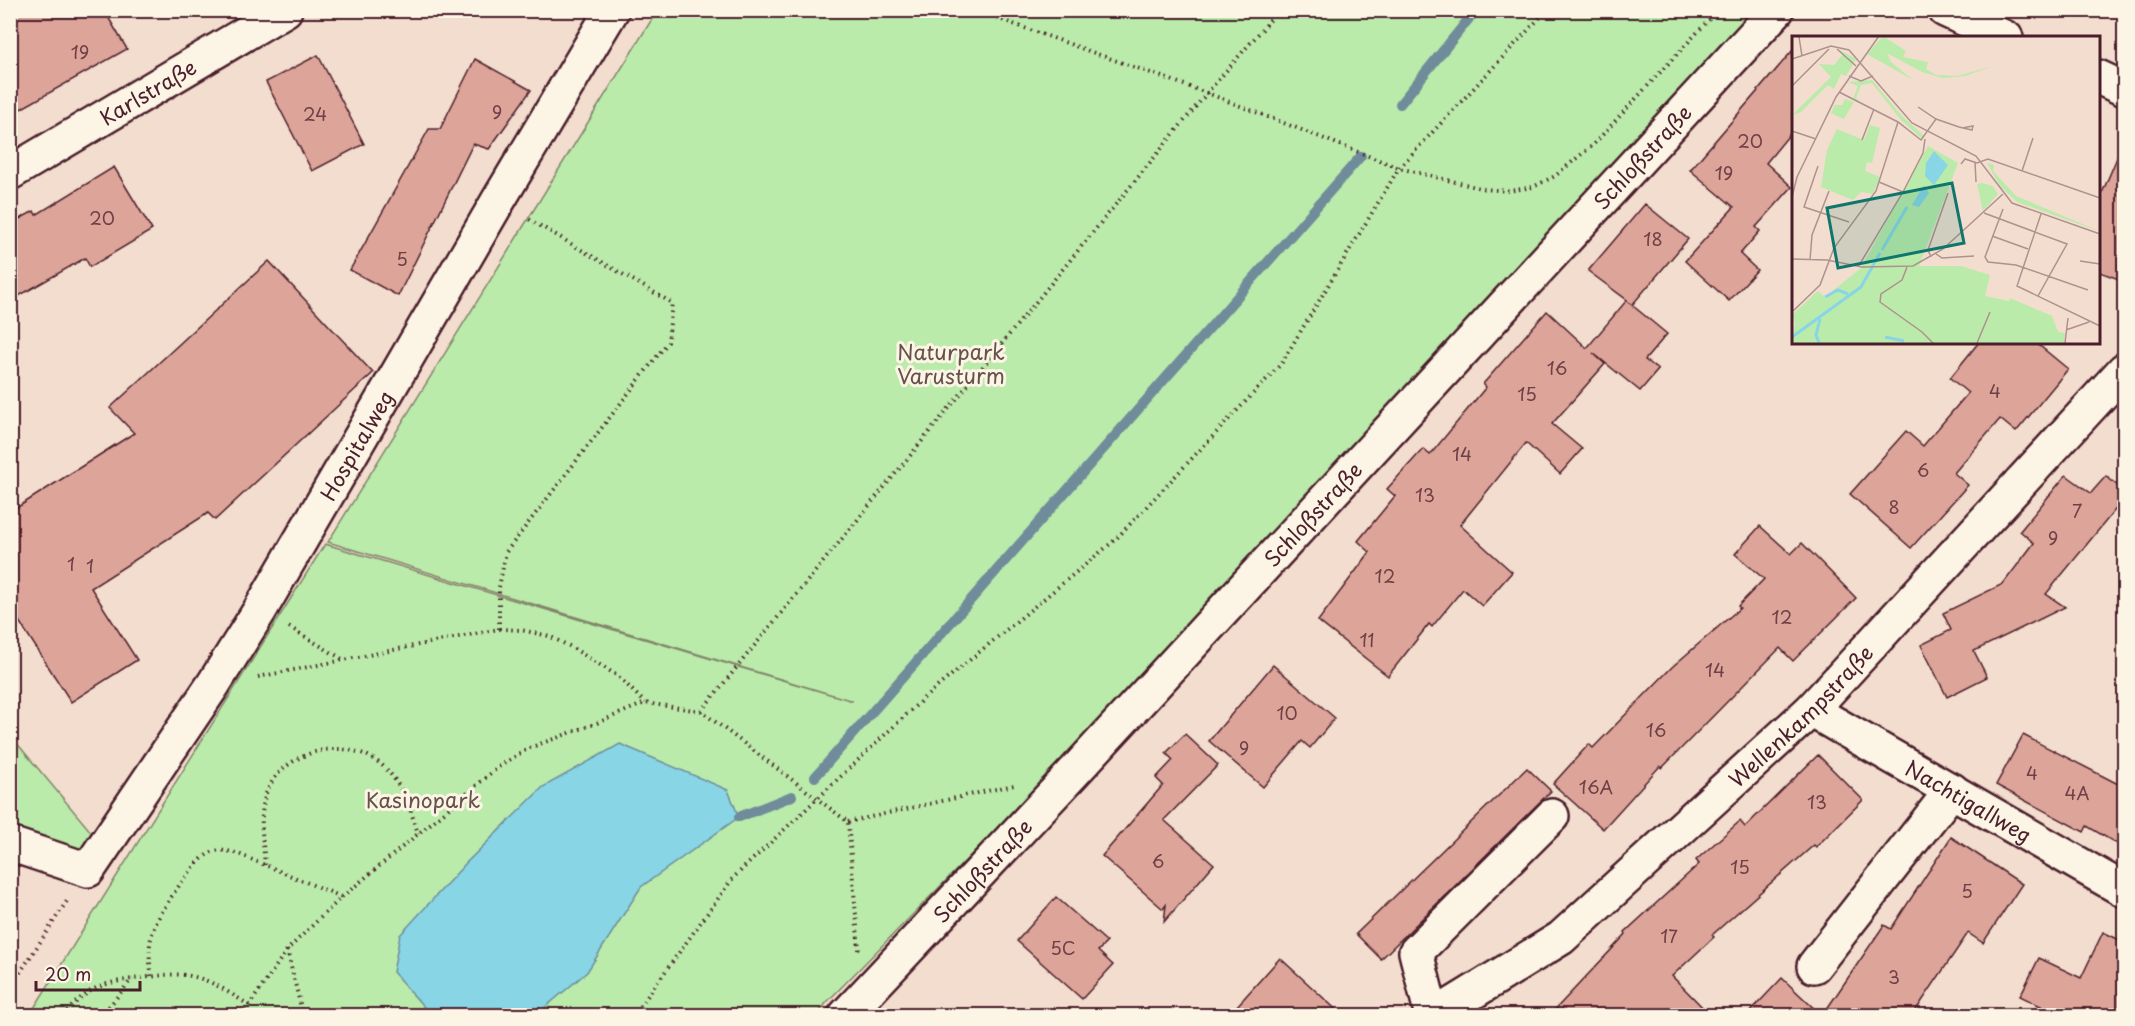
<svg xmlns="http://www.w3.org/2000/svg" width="2135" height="1026" font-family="'Playpen Sans',sans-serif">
<rect width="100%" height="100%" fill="#f3ddce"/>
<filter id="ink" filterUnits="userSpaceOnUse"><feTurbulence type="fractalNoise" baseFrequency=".0167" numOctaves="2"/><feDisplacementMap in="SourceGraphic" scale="12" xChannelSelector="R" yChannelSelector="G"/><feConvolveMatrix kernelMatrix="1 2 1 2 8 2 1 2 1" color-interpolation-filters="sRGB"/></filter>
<g filter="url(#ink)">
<g fill="#baebaa" stroke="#82856a" stroke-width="1.5">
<path d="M657,11h1097l-693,752 -234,239 -10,13 -788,1 296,-472 528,157 -525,-159z"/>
<path d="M10,735l82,98 -11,17 -70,-23z"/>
</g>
<path fill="#87d5e5" stroke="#6f8c9b" stroke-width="1.5" d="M620,744l108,46 11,27 -98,70 -54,85 -51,43h-105l-38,-43 7,-37 66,-72 77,-76z"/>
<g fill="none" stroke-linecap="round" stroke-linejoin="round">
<g stroke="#6f8c9b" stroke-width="10">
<path d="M1400,104l76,-94"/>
<path d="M815,777l546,-621"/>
<path d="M739,817l53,-21"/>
</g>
</g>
<g fill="#dda499" stroke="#4a1f2b" stroke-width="1.5">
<path d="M21,10h83l23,39 -117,66v-98z"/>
<path d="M1793,50v80l-27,33 26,24 -36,40 4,4 -20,23 17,16 -28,31 -44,-40 49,-54 -44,-37z"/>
<path d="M318,55l46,89 -52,27 -46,-89z"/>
<path d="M475,59l56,31 -42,59 -16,-5 -75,152 -48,-26 79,-141h11z"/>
<path d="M2124,141v140l-27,-10v-66z"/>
<path d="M114,167l38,63 -62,37 -5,-9 -75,43v-77l24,-13 2,4z"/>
<path d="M1645,204l43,35 -56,66 -5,-4 40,33 -22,26 13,10 -18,21 -47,-38 12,11 -53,60 30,25 -22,25 -34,-31 -66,82 52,47 -30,34 -19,-17 -31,38 -3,-3 -41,52 -70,-55 52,-69 -12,-11 37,-45 -8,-7 36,-40 7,6 56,-68 -3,-3 64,-73 40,37 40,-48 -39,-29z"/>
<path d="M269,261l104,112 -158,147 -7,-7 -117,75 46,72 -66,42 -61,-95v-95l124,-79 -24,-25z"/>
<path d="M1979,342h56l33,27 -52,63 -16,-13 -46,54 14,12 -57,63 -61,-54 56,-63 17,15 45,-53 -18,-15z"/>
<path d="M2066,475l25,18 15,-17 18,15v8l-78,95 19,13 -91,44 13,26 -40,20 -26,-52 30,-15 -8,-17 60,-29 31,-41 -14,-12z"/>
<path d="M1760,526l31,28 11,-11 54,55 -63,63 -13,-13 -118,120 -2,-2 -57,63 -50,-45 36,-40 4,4 79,-81 68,-59 -2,-2 26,-27 -29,-25z"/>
<path d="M1273,665l62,53 -25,30 -8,-7 -39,46 -54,-46z"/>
<path d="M1185,734l33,31 -54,55 50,44 -50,58 2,-17 -3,4 -61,-53 61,-71 -7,-7 17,-18 -7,-7z"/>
<path d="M2023,735l101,52v61l-37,-22 -3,6 -88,-47z"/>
<path d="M1818,755l45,45 -47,47 -2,-2 -102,90 2,2 -42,39 39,40h-162l77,-82 -1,-2 74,-68 -3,-4 44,-39 5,6z"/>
<path d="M1527,768l24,23 -170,168 -25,-25z"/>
<path d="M1951,837l71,47 -39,59 -15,-10 -56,83h-90l62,-91 7,4z"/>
<path d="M1056,897l51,45 -9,9 15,14 -31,34 -65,-58z"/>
<path d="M2103,932l21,10v61l-6,13h-57l-41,-20 19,-38 42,20z"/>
<path d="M1280,958l63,58h-115z"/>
<path d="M1782,978l40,38h-76z"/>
</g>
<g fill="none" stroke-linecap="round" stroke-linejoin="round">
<defs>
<g id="minor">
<path d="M1945,10l61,28"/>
<path d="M2098,77l26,12"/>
<path id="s1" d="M10,173l275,-163"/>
<path id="s2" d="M1811,710l313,180"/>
<path id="s3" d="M10,844l78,26 125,-185 47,-75 238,-409 114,-191"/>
<path d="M1814,966l138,-176"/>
<path id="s4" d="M845,1016l230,-245 702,-761"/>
<path d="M1432,1016l-16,-64 136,-136"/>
<path id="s5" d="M1434,1016l127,-78 250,-228 313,-340"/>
</g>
</defs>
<use href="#minor" stroke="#4a1f2b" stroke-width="38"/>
<g stroke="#4a1f2b" stroke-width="4" stroke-dasharray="1.5 4.5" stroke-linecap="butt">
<path d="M974,10l233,83 192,75 85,21 25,2 24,-4 22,-11 38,-31 125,-135"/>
<path d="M289,627l55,33"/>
<path d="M499,629v-42l7,-35 162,-210 4,-39 -145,-85"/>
<path d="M258,677l241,-48 22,1 28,6 22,11 47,29 27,27"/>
<path d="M701,711l506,-618 72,-83"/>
<path d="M848,822l166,-37"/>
<path d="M265,865c-2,-24 -7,-52 2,-74 19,-43 84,-57 118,-23 18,18 26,42 33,66"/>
<path d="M287,950l16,66"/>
<path d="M151,976c-1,-14 -3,-28 1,-42 4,-18 43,-76 60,-82 8,-3 16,-1 24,1l106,44"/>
<path d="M10,988l59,-90"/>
<path d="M63,1016c28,-33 45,-34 86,-39 15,-2 27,-4 42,-1 21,4 40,18 58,29"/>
<path d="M101,1016l31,-37"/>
<path d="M242,1016l45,-66 55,-53 159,-132 28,-17 68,-25 48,-20 56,8 147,111 11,128"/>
<path d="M633,1016l100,-138 192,-181 190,-157 166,-176 118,-196 148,-158"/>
</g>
<use href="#minor" stroke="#fcf5e5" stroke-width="33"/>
</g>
</g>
<g text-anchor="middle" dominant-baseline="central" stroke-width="6" stroke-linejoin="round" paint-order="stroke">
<g font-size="18" fill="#6f4046">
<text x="80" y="51">19</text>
<text x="497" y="111">9</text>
<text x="315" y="113">24</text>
<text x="1750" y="140">20</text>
<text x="1724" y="172">19</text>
<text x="102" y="217">20</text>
<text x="1653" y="238">18</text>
<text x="402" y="258">5</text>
<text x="1557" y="367">16</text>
<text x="1995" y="390">4</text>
<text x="1527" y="393">15</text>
<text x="1462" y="453">14</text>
<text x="1923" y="469">6</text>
<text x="1425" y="494">13</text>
<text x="1894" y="506">8</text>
<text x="2077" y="510">7</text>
<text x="2053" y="537">9</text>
<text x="71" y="563">1</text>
<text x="90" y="565">1</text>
<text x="1385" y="575">12</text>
<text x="1782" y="616">12</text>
<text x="1367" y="639">11</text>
<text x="1715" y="669">14</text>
<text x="1287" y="712">10</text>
<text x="1656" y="729">16</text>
<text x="1244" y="747">9</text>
<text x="2032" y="772">4</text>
<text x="1596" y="786">16A</text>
<text x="2077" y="792">4A</text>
<text x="1817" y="801">13</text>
<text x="1158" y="860">6</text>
<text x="1740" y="866">15</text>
<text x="1967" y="890">5</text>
<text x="1669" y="935">17</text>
<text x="1063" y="947">5C</text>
<text x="1894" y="976">3</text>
</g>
<g font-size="21" fill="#4a1f2b" stroke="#fcf5e5">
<text stroke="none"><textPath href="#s1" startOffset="160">Karlstraße</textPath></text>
<text stroke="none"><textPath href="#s4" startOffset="1172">Schloßstraße</textPath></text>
<text stroke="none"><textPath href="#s3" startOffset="585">Hospitalweg</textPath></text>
<text stroke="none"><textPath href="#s4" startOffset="686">Schloßstraße</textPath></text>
<text stroke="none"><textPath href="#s5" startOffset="476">Wellenkampstraße</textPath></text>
<text stroke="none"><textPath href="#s2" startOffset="182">Nachtigallweg</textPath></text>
<text stroke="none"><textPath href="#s4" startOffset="200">Schloßstraße</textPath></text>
</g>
<g font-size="21" fill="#66524b" stroke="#fcf5e5">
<text x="951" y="351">Naturpark<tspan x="951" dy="24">Varusturm</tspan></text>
<text x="423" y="799">Kasinopark</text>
</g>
</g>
<g transform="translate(1792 36)">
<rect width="308" height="308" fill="#f3ddce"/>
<path d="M91,0l23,15 -3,6 25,5 -2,7 10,6 21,1 36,-10 -28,10 -22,2 -21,-6 -35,-19 4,9 22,18 -46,-26zM44,12l20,11 -4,7 -6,10 -5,-2 -7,15 -6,-4 -27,27 -9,3 39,-38 -12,-13 15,1 9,-11zM80,44l30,36 22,20 -3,2 -21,-19 -28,-36 -11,2 -5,13 4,4 -7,-3 5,-13 -10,-4zM53,63l9,3 -10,17 -13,-6 4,-8h7zM78,89l10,3 -8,35 -5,-1 -2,9 15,6 -7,17 -12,-2 -8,8 -32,-13 6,-37 10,-21 27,11zM136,110l30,17 -39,103h42l29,9 -5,21 24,5 1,-3 42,18 6,16 7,1 -1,10h-272l3,-20 -3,-8 26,-24 7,6 36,-29zM195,127l7,2 -1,6 23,25 83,35 -82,-29 -17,-16zM190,147l11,3 5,8 -15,17 -6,-27z" fill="#baebaa"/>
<path d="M142,115l14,14 -14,20 -9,-9 1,-13zM132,149l5,8 -10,14 -7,-2z" fill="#87d5e5"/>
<path fill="none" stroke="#87d5e5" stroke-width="3" d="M90,214l25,-43M33,261l13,-7 10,4M0,301l69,-50 19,-34M93,301l19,4M27,307l-3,-8 4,-16"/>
<path fill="none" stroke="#af918d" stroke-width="1.5" d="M7,1l3,19M45,13l19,17M0,23l39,-13 18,4 63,73 64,33 36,47 88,31M57,40l12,5 12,-5M0,50l37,-37M47,56l59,30 23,18 15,-21M126,71l18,12 23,8 13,3 1,-4 -11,2M0,95l24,8M70,104l12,-31M183,126l1,20M169,128l4,-5 12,4 11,-4 112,39M26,130l-14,41 45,15M230,135l11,-33M87,146l24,10M0,161l5,-20 39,-80 43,-61M211,173l-18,48 3,5 28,3 72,25M192,177l83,31 -29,52M249,178l-24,72 83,40M200,200l36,13M144,218l6,4 32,-2M139,221l-3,-7 20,-57M0,223l35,1 35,7 51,-1 30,-17 60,-55M18,224l2,-25 17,-44M288,225l20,3M66,231l45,-75 20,-39 2,-14M115,231l-5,13 -21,14 -1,8 42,30 11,11M1,275l27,-26 14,-37 42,-57 22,-69M274,294l23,-8M185,307l13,-31M273,307l3,-25"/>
<path fill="#0f766e" fill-opacity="0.15" stroke="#0f766e" stroke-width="3" d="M160,147l12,60 -126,25 -11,-60z"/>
<rect width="308" height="308" fill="none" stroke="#4a1f2b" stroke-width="3"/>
</g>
<rect width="2135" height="1026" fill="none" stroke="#fcf5e5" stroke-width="36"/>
<rect x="18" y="18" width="2099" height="990" fill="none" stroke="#4a1f2b" stroke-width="2" filter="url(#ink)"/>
<path d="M36 981v9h104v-9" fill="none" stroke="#4a1f2b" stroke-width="3"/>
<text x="45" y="981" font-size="18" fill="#4a1f2b" stroke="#fcf5e5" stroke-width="4.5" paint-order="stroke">20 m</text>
</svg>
